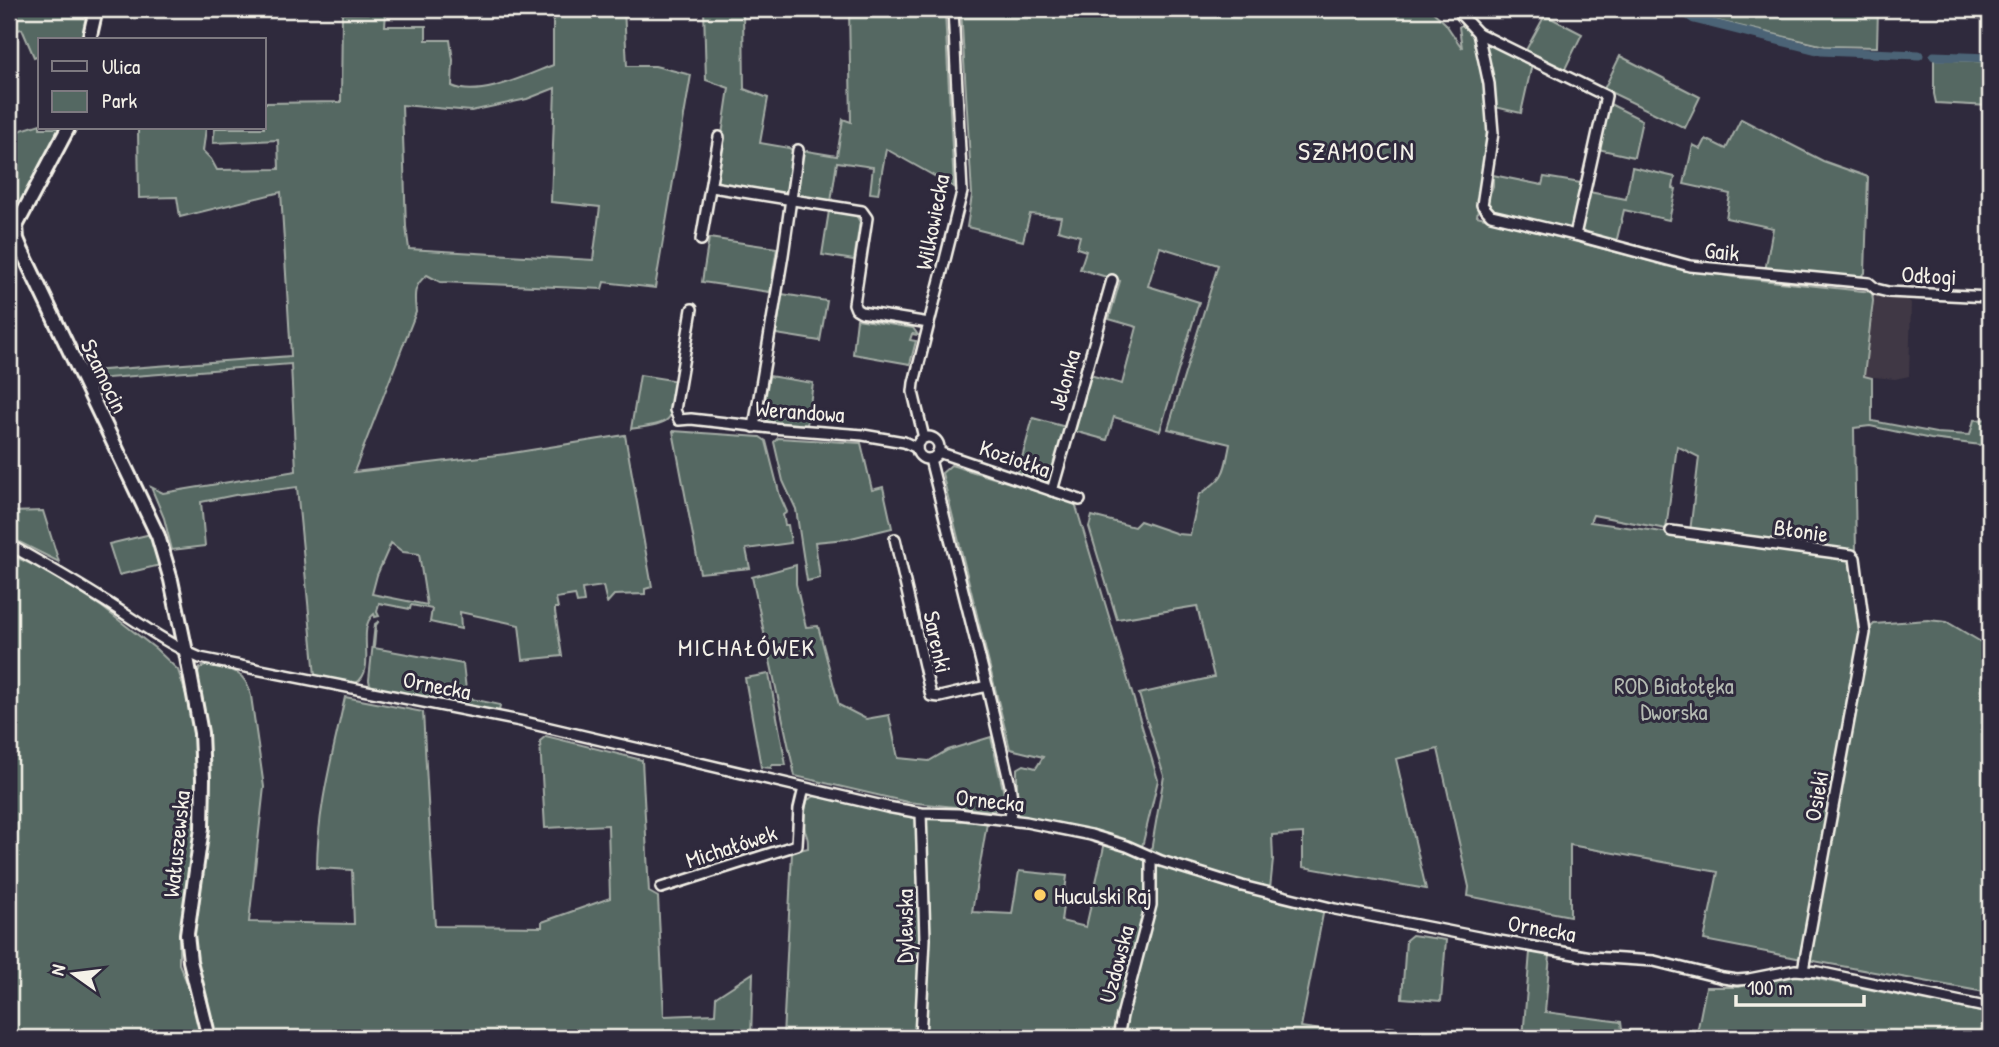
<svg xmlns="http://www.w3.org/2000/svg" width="1999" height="1047" font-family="'Patrick Hand',sans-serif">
<rect width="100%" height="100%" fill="#2f2a3d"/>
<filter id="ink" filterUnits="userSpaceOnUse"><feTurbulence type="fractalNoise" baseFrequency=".0143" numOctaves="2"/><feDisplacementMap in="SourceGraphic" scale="14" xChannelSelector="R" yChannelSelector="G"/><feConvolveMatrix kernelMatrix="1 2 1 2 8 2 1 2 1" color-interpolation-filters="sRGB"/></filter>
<g filter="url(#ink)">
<path fill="#403844" d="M1872,292l31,3 8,8 -2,73 -14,3 -31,-3 9,-75z"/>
<g fill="#546862" stroke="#a4aca5" stroke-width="2" fill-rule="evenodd">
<path d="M9,9h85l-8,31h-46v15l-6,2 -12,-28 -13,3z"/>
<path d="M553,9h71l3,57h28l36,9 -36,213 -51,-6 -2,7 -162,-7 -13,-7c-14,10 -13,21 -11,37l-62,160 152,-18 119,-19 27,152 -7,2v5l-31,1 -7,8 -4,-17 -21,3 2,13 -7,1 -2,-8 -19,3 2,10h-3v4l7,44 -39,4 -4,-35 -59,-13 1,17 -31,-7 2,-13 -21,-4 -1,4 -31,-6 -2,9 2,4 -4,1 -1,-3c-19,15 4,56 -18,69l-41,-7 -18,-189 -62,8 -34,7 4,44 -33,4 -8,-32 -13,-31 12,6 133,-22 -5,-107 -196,15 -4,-8 200,-15 -10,-164 -101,25 -3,-20 -38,1 -1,-70h68l-3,23 8,8 6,11 62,-1 -1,-29 -65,3 2,-15h49v-25l77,-1 1,-88 44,-1 -1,13h41v14h24l3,20 -1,26c27,13 75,-11 101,-21zM555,88l-4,114 49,5 -7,53 -184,-11 -3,-22 -4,-122 69,6 56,-12zM391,543l12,9 16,2 8,51 -55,-11 5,-19z"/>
<path d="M704,9h39l1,80 24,9 -8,45 29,5 5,4c-2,14 -2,34 -12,43l-57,-9 -7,-4 -2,-7 13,-87 -23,-8z"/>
<path d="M849,9h49l1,5 46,-2 9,175 -68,-38 -8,45 -8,-1 3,-26 -36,-5 -6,40 -32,-5 -3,-2 5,-41 6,-3 30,5 6,-37 8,3z"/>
<path d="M961,9h469l15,14 17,25 -3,-21 4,-3 12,8c4,16 9,32 11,48 4,46 -2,90 -9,136l173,45 83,16 139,15 1,9 -9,75 8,2v43l64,12 34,2 4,-15 16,-1v27l-59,-7 -61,-13 -16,2 2,126 -166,-22 9,-75 -22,-11 -11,83 -73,-14 -3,7 262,36 7,70 3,6 -60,325 -98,-19 14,-68 -148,-27v71l-102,-20 1,-9 -31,-138 -42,10 30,130 -123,-22v-34l-31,2 1,25 -3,29 -107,-31 -12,-7 13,-75 -25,-82 75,-17 -17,-71 -80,13 -28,-92 3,-11 42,11 6,-6 38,13 12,1 9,-40c26,-18 25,-20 31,-51l-62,-15 50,-164 -58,-18 -12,39 51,16 -39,129 -46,-14 -7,23 -33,-9 16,-56 32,9 15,-57 -28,-8 11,-38 -40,-12 6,-18 -9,-3 3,-12 -22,-6 3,-13 -31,-3 -7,27 -56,-14 5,-32z"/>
<path d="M1684,9h194l-1,38 -52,-1 -129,-30z"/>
<path d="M1545,15l37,19 -17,35 -39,-19z"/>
<path d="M1488,42l44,22 -11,49 -26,-6 -10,-59 1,-5z"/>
<path d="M1620,56l80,41 -15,31 -81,-39z"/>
<path d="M1934,59l56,3v180l-2,-1 1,-135 -53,-3 -2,-9z"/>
<path d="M1608,103l34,17 -8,37 -36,-8z"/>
<path d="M1741,119l82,42 45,16 -3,96 -4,3h-33l-63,-5 8,-43 -47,-10 4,-24 -46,-10 9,-39 8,4 5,-10 20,10z"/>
<path d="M40,124v4h23l-47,87 -7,-3v-78z"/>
<path d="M1632,167l43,10 -2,11 3,1 -7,31 -45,-10 -8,33 -36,-10 9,-41 37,7z"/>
<path d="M1493,175l49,10 2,-8 37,6 -10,48 -82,-21 -3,-7 7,-17z"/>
<path d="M829,211l27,4 4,7 -6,38 -32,-5z"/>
<path d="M709,238l68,10 -7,44 -68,-10z"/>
<path d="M782,294l45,7 -7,40 -44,-7z"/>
<path d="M857,319l56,9 5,7 -6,-1 -2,6 6,1 -6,23 -57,-10z"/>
<path d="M640,375l38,6c-7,43 -3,41 -47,48z"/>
<path d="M769,376l44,7 -6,42 -39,-3 -5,-8z"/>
<path d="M1033,418l33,9 -15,53c-11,5 -23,-1 -34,-4z"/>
<path d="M673,431l87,6 6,4 14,55 7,16 -4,3 2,10h3l3,18 -45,6 4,19 -50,5z"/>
<path d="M778,438l83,5 11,47 11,-3 9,41 -45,11 -32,3 5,36 -13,3 -11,-72 -13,-28 -9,-39z"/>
<path d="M951,465l124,38 83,277 -16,67c-12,-6 -25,-10 -38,-13 -28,-6 -62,-3 -87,-20v-45l7,-4 12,3 7,-11 -33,-8 -68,-276z"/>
<path d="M43,511l16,51 -50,-25v-25z"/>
<path d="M151,534l9,31 -41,10 -10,-31z"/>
<path d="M9,554l35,16 58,37 54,42 22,21 12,37 7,57v73l-18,99v28l17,39 9,35h-196z"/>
<path d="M796,565v19l10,43 12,-1 21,79 27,14 23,-4 9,43 31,3 19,-11 43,-13 14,61 -11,13 -87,-9 -112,-26 -43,-199z"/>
<path d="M1928,620l19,2 34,20 9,9v342l-182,-33 61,-331 5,-5z"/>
<path d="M379,621l-3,4 -2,23 89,16 4,34 33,7 -1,7 -123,-24 -6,-3 -1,-5 6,-56z"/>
<path d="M208,665c22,3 38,6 43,31l13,91 -15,135 105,2 -2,-54 -35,-2c0,-58 16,-115 28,-171l78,15 12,214 107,1v-5l68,-24 -2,-73 -63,3 -5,-87 6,-5 96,24 7,132 9,5 6,119 51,-2 1,-17 37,-24 -2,65h-537l-15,-58 -5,-47 9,-64 5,-71 -12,-119 4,-11z"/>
<path d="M769,674l17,91h-14l-1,3 -10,-1 -16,-89z"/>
<path d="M815,796l102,21 70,6 -15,89 40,2 7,-43 48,5 -6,45 25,6 19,-85c10,4 33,10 40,16 16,18 -22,152 -29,180h-333l9,-186 16,-4c0,-9 0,-9 -3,-17 -2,-10 0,-21 2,-31z"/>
<path d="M1160,864l164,45 -23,118 75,11h-255l4,-22 29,-102 1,-42 1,-4z"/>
<path d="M1412,935l34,5 -5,61 -39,-3 4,-58z"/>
<path d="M1530,952l20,3 -5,57 76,10 2,16h-100z"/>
<path d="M1792,975l16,2 182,37v24h-294l10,-51h33l32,-9z"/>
</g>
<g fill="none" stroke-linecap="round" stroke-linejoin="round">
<g stroke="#4c6476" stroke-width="9">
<path d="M1679,9l15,10 127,32 98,4"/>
<path d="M1934,56l56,2"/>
</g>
<defs>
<g id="street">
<path d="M1460,9l2,7 16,17 128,63 -31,139"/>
<path d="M1478,33l11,51 4,49 -11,72 9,10 84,20 115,31 179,17 7,6 12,3 102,5"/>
<path d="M712,187l150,24 5,7 -13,86 2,5 5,3 68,11"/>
<path d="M701,240l18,-103"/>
<path d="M692,309l-17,101 4,10 12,-1 80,9 92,7 41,7 13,6"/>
<path d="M754,427l29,-172 15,-105"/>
<circle cx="928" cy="448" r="11"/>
<path d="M924,438l-11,-46 1,-9 48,-191 -9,-183"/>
<path d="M938,452l142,48"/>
<path d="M930,459l57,227 23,99 2,13 -2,22"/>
<path d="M1052,491l60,-211"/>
<path d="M1671,531l181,24 3,3 10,75 -62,337"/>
<path d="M895,539l36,157 9,1 47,-11"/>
<path d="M9,547l6,1c32,18 63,36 93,55 30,19 59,41 92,55l320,63 367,86 34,6 37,1 68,8 65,13 36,11 34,15 81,25 93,23 148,29 108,19 63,4 69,17 14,2 12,-1 46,-9 23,2 172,36"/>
<path d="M661,888l136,-43 2,-36 5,-21"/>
<path d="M1388,1033l40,5"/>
<path d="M920,1038l5,-99 -4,-126"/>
<path d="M1118,1038l4,-22 29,-111v-47"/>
</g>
<g id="secondary">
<path d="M89,40l7,-31"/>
<path d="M68,128l-52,98 1,13 5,12 136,285 13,44 15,72 15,81 2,46 -1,49 -15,106 3,27 19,77"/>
</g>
</defs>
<use href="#street" stroke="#f4f1e8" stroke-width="14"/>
<use href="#secondary" stroke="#f4f1e8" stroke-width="18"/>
<use href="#street" stroke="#2f2a3d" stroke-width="9"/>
<use href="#secondary" stroke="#2f2a3d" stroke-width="12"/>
</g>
</g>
<circle fill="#ffd166" stroke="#2f2a3d" stroke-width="2.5" cx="1040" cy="895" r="7"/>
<g text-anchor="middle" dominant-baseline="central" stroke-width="6" stroke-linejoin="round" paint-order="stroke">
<g font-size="23" fill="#f4f1e8" stroke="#2f2a3d">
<text transform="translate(932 222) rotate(-79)">Wilkowiecka</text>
<text transform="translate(1722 251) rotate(6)">Gaik</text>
<text transform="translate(1929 275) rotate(3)">Odłogi</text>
<text transform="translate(105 376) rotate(64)">Szamocin</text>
<text transform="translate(1064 380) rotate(-74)">Jelonka</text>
<text transform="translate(800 411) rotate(4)">Werandowa</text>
<text transform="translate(1015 458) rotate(19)">Koziołka</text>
<text transform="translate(1801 530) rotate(8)">Błonie</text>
<text transform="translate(938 642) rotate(78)">Sarenki</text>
<text transform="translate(437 685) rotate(11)">Ornecka</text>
<text transform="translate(1816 796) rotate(-80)">Osieki</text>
<text transform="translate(990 800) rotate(6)">Ornecka</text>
<text transform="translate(176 844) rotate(-84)">Wałuszewska</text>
<text transform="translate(731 846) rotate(-18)">Michałówek</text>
<text transform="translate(904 926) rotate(-90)">Dylewska</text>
<text transform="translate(1542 928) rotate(10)">Ornecka</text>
<text transform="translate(1116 964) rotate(-75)">Uzdowska</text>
</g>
<g font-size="23" fill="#b4bab2" stroke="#2f2a3d">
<text x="1674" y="685">ROD Białołęka<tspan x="1674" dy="26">Dworska</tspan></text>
</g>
<g font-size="23" fill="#f4f1e8" stroke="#2f2a3d" text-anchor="start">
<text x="1054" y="895">Huculski Raj</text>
</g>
<g font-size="24" letter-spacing="2" fill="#f4f1e8" stroke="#2f2a3d">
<text x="747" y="647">MICHAŁÓWEK</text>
</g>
<g font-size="26" letter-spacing="2" fill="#f4f1e8" stroke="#2f2a3d">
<text x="1357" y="150">SZAMOCIN</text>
</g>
</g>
<rect width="1999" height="1047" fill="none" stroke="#2f2a3d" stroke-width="35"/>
<rect x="18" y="18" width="1964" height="1012" fill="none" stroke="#f4f1e8" stroke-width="2.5" filter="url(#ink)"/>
<rect x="38" y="38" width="228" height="91" fill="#2f2a3d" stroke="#7e7a81" stroke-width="2"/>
<rect x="52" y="61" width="35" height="10" fill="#2f2a3d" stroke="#7e7a81" stroke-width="2"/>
<text x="102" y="74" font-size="21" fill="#f4f1e8">Ulica</text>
<rect x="52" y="91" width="35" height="21" fill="#546862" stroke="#7e7a81" stroke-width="2"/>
<text x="102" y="108" font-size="21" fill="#f4f1e8">Park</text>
<g transform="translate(74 974) rotate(284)" stroke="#2f2a3d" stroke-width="5" paint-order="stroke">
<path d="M0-5L12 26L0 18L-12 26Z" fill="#f4f1e8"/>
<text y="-10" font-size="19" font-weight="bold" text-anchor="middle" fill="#f4f1e8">N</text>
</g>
<path d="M1736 995v10h128v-10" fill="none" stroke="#f4f1e8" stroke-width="3.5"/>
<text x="1747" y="995" font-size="21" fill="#f4f1e8" stroke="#2f2a3d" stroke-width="5" paint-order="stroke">100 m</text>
</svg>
